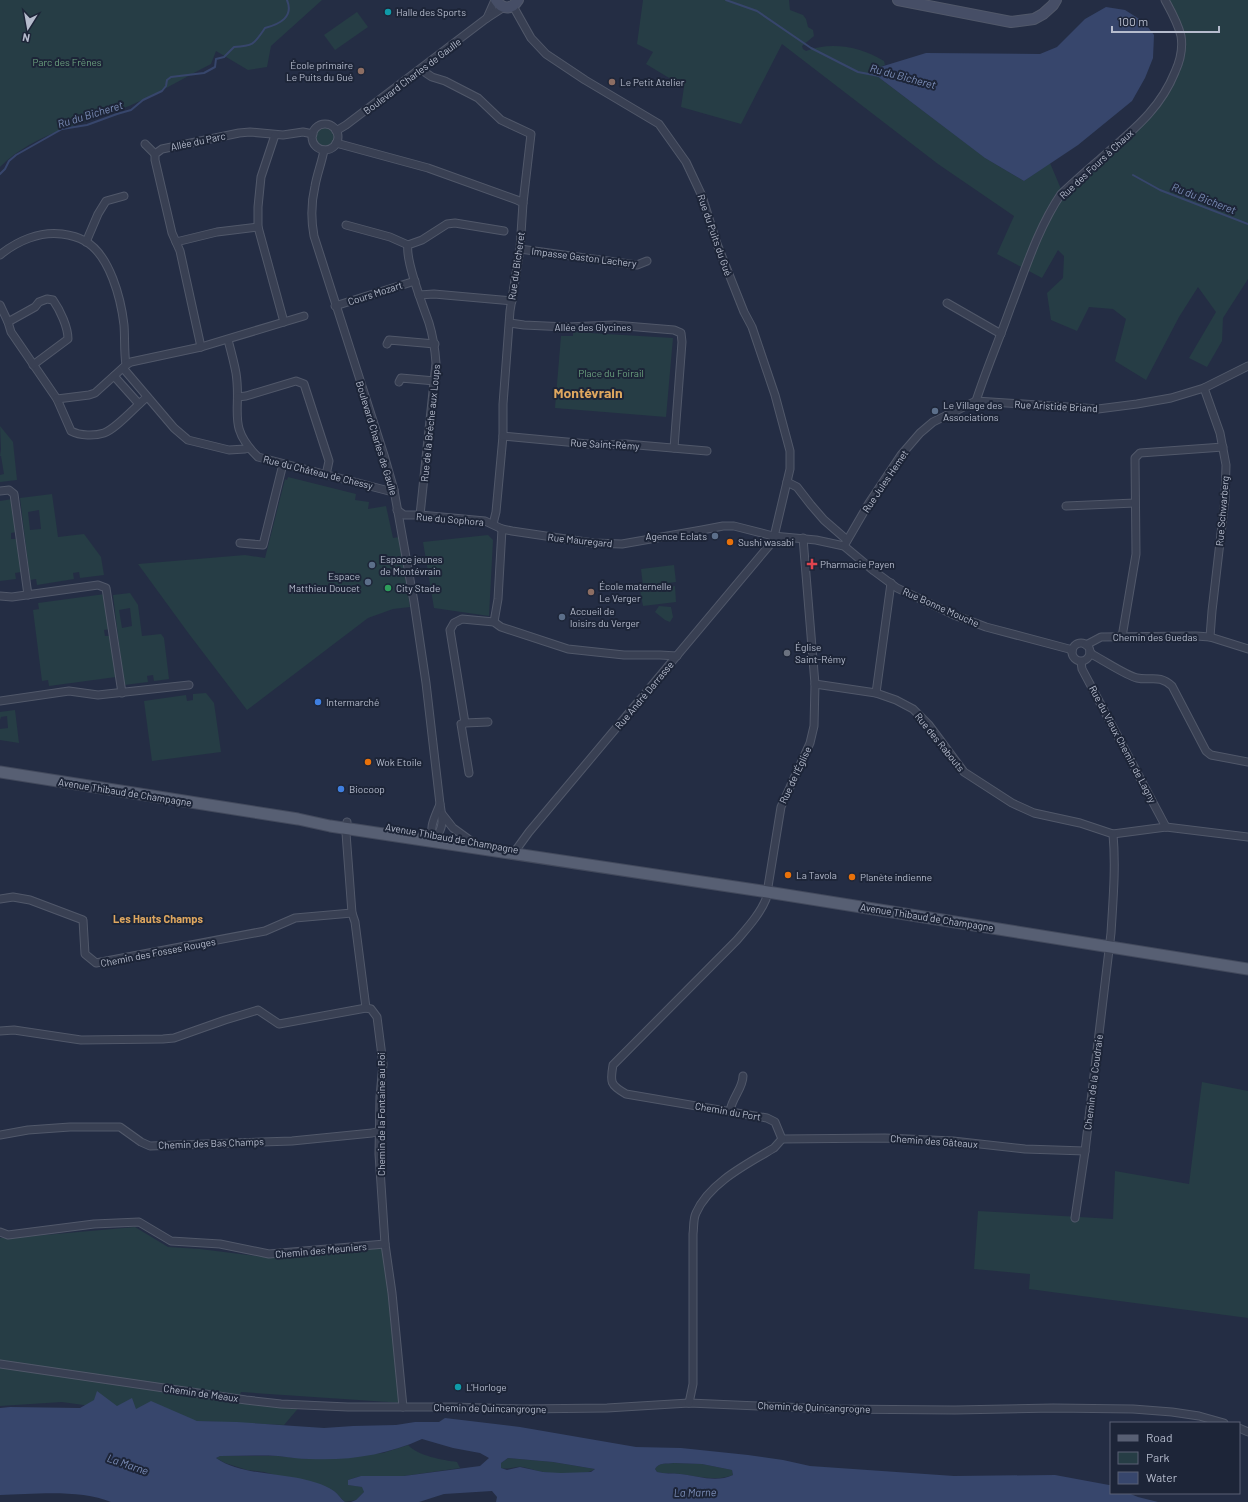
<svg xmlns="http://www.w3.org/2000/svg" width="1248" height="1502" font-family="Barlow,sans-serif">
<rect width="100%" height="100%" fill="#242d44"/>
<g fill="#263d45" fill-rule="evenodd">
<path d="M0,0h322l-51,46 -4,21 -19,3 -32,-19 -5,13c-27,14 -54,30 -82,42 -44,18 -94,26 -129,61z"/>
<path d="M643,0h146l1,10 13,5 3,4 2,8 5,3 1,6 -12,10 1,3 3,2c26,-10 55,-4 78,10l1,4 -8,3v8l110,83 37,22 26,-18 14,33 46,-38 52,-56 21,-51 -16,-51h81v279l-25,39 -1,23 -15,26 -18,-9 27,-46 -18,-25 -19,30 -33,63 -31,-19 11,-42 -13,-10 -24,-2 -12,24 -26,-11 -4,-27 16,-15 1,-22 -6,-6 -16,28 -45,-24 17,-38 -76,-52 -156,-120 -41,80 -60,-17 3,-20 -38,-23 7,-12 -16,-8z"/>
<path d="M357,12l11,15 -33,23 -11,-15z"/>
<circle cx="325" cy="136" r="10"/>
<path d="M573,332l100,6 -7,79 -111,-9 6,-72h12z"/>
<path d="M0,426l13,16 4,38 -17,2v-7l4,-1 -3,-18h-1l1,-7z"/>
<path d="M288,477l68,17 -1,6 14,2 -1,7 18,-3 7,32 6,-1 11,70 -17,2 -25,9 -121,92 -58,-76 -51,-70 107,-9 20,3 20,-79 2,1z"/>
<path d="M52,494l6,43 26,-3 17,23 3,18 -24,3 -1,-6 -6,1 1,6 -37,6 -1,-6 -6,1 -10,-82zM39,510l2,19 -11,1 -2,-18z"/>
<path d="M12,499l4,33 -5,1v6h6l4,33 -6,1 1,6 -16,2v-80z"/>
<path d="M488,535l5,5 -4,76 -55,-8 -11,-66z"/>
<path d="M674,565l2,17 -33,4 -2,-17z"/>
<path d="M675,586l1,16 -33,4 -3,-16z"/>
<path d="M130,593l8,12 4,31 19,-2 3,4 5,41 -15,2 -1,-6 -6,1 1,6 -24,3 -11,-90zM130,608l2,18 -10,2 -3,-18z"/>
<path d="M105,594l5,35 -6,1 1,6h6l5,41 -67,9 -1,-6 -6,1 -9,-71 6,-1 -1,-6z"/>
<path d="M659,606l12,1 2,10 -3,5 -5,-2 -10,-8z"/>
<path d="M206,693l8,10 7,49 -69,9 -8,-60 42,-6 1,6 6,-1v-6z"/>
<path d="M15,710l4,33 -19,-3v-11l8,-1 -1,-12 -6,1 -1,3v-8z"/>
<path d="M1202,1082l46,9v227l-219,-29 1,-15 -56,-5 4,-58 135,8 2,-48 74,13z"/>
<path d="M135,1227l33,20 32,2 71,9 114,-14 18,159 -162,-11 -2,5 62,8 -17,20 -87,-4 -135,-19 -62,4v-168l22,-1z"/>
<path d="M408,1445c10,11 35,15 49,17l3,6 -56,8h-43l-13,4 1,5 14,2 1,5 -8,8 -11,2 -11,-11 -70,-19 -17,-2 -22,-7 -9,-5 4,-2h58l31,3 74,-6z"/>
<path d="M508,1458l45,4 42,7c-9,7 -40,5 -52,3 -7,-1 -14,-4 -21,-5 -7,-1 -13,3 -21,1v-5z"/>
<path d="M674,1463l28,1 30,6 1,5c-18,7 -35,1 -53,-1 -8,-1 -15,0 -23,-2l-2,-3c4,-7 12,-5 19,-6z"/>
</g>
<g fill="#37466c" fill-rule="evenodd">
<path d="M1106,7l19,3 19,12 10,13 -1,23 -8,20 -13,23 -54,44 -54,36 -39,-23 -108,-82v-8l49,-15 114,1 17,-7 28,-28z"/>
<path d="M97,1391l20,15 15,-8 4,11 15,-8 46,20 40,1 87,6 29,-2 43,-1 19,-3h24l6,-4 75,9 116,20 45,1 67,7 35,5 27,6 144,10 101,-1 54,10h2v8h17l10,4 20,5h-662l1,-5 -5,-6 -48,3 -25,8h-68l5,-2 8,-8 -2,-5 -14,-2v-5l13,-4h43l76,-10 9,-8 -9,-5 -27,-5 -31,-9c-35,16 -74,22 -113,20 -10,0 -20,-2 -31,-3 -19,-1 -38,0 -58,0l-4,2c32,22 83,11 118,33 4,3 7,8 11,11h-234c-30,-13 -78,-8 -111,-7v-87l10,-1 70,1 14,-8zM508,1458l45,4 42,7 -4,3 -30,1 -18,-1 -23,-5 -13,3 -6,-2v-5zM674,1463l28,1 30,6 1,5c-17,8 -35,1 -53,-1 -8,-1 -15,0 -23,-2l-2,-3c4,-7 12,-5 19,-6z"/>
</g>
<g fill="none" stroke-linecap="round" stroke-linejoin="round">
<g stroke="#37466c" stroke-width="2">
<path d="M726,0l31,11 54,37 47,24 21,4"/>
<path d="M0,174l5,-5 4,-8 7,-6 46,-26 25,-4 30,-11 14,-4 12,-10 19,-9 4,-5 1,-6 4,-3 33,-4 11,-6 1,-8 8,-2 10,-10c20,-1 20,-3 31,-19 15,-4 29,-11 22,-28"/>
<path d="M1133,175l27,15 88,34"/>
</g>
<defs>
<g id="minor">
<path d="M513,6l18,32 15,16 39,26 74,44 27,38 16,34 15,48 27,68 8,15 23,68 15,56v18l-17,72 -244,291 -16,22"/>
<path d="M487,18l8,-18"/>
<path d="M422,68l4,5 6,4 13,4 33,17 23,22 30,14 -8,69"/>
<circle cx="325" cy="137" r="13"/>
<path d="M336,131l10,-6 141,-107 17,-11"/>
<path d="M336,143l92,25 89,32 6,3 -3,46 -10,62 -7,93v32l-7,76 -3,12"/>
<path d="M145,144l10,10"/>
<path d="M324,150c-2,12 -7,24 -9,36 -4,17 -4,34 -1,50l70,219 10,35 20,112 12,81 14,121c3,17 4,23 -6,37"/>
<path d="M346,225l44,12 18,8"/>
<path d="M86,242l12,-28 8,-13 18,-5"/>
<path d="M176,242l41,-10 41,-5"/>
<path d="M520,249l117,16 10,-4"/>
<path d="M0,255c17,-14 40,-24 62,-21 8,1 16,3 23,7 25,14 36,58 39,84 1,13 0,27 2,40"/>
<path d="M419,295l15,-1 78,7"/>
<path d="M947,303l54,31"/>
<path d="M0,305l8,17 3,10 46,67 14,32c9,5 24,5 33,2 12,-4 32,-27 43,-36"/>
<path d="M335,306l80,-25"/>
<path d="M8,322l27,-15 4,-5 8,-3 6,1c7,10 15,27 15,39l-35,26"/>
<path d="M284,322l20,-6"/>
<path d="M510,323l14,2 43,2 47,-2 60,5 7,3 1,9 -8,106"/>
<path d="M228,340c3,11 6,22 8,33 6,38 -10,53 22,84l131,34 5,-1"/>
<path d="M387,344l2,-4 46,4"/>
<path d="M201,347l-21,-96 -8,-18 -17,-73v-6l7,-5 77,-16 11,-1 33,3 20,-3 10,2"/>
<path d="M123,368l51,60 14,12 41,10 16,-1 4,-1"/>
<path d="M114,376l25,28"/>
<path d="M399,382l2,-4 34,3"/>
<path d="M1204,388l16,45 6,32 -1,34 -13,112 -2,26"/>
<path d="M238,397l8,-1 50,-15 8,3 25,77 -3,14"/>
<path d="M57,399l32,-4 6,-2 31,-28 5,-3 70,-15 83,-25 -26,-95v-20l3,-30 14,-42"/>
<path d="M976,401c10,-31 23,-61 34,-92 15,-39 28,-81 51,-115 12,-11 24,-22 37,-33 31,-28 61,-49 77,-89 5,-11 8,-24 6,-36 -3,-13 -10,-25 -16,-36"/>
<path d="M503,436l96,9 27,-1 81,7"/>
<path d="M787,482l10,5 14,18 13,15 23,20"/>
<path d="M0,491l9,-1 5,4 14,101"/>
<path d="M1066,506l69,-3"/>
<path d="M397,510l7,5h16l65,6 17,8 10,2 81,12 29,1 80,-14 21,-4h11l39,10 43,4 28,6 30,25 23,17 57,27 32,12 83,22 3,2"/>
<path d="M420,515l16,-152c-1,-14 -3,-27 -7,-40 -6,-17 -24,-63 -21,-78l14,-5 25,-16 8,-1 49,8"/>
<path d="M240,543l23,2 20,-81"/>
<path d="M844,546l25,-43 32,-48 19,-22 13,-11 43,-21 122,8 39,-5 34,-6 33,-10 44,-22"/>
<path d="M0,596l12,1 86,-12 8,3 16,105"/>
<path d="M494,622l4,-23 4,-70"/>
<path d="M1122,637l14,-83 -1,-96 5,-5 83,-6"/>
<circle cx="1081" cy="652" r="9"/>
<path d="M1086,645l15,-8 95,-1 14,1 38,12"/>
<path d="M1090,652l3,3c10,5 34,21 44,23 14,3 22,-4 35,8l34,65 5,4 37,7"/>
<path d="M1081,662l1,7 84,158"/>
<path d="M815,684l61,9 20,7 17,9 16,16 35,47 48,31 22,10 46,10 33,11 53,-7 82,10"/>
<path d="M876,693l15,-110"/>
<path d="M0,701l69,-10 29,4 91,-10"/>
<path d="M465,723l23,-1"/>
<path d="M469,773l-8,-49 4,-1 -15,-93 4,-7 8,-4 32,3 7,5 67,22 56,6h36l17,1"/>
<path d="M442,814l11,14 18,13"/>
<path d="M347,822l-1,11 6,80 3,9 11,86 5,1 6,8 6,47 -3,33 -1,57 6,90 7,49 11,114"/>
<path d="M434,841c-6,-13 1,-24 6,-37"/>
<path d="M0,899l13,-2 17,3 53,20 2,34 11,9 169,-32 30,-13 57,-5"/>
<path d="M0,1031l14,-1 67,10 82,-1 11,-1 51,-18 33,-10 21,14 87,-16"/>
<path d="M730,1111c2,-13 13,-23 13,-35"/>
<path d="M0,1135l28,-5 42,-3h50l21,15 9,4 142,-5 80,-8 8,-2"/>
<path d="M782,1139l103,-1 68,3 72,8 60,2"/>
<path d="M1075,1218l10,-67 26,-218c2,-33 5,-66 2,-99"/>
<path d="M0,1232l8,3 86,-11 45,-2 32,19 49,3 49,10 116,-10"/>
<path d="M0,1364l246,36 35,4 67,3h105l69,2 85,-1 82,-5 141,6 125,1 98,-2 80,1 39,3 27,4 25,7"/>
<path d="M689,1403l4,-19v-150c1,-7 0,-15 3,-21 13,-30 51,-49 78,-65l8,-9 -7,-17 -8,-4 -141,-24c-16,-9 -16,-12 -13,-29l124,-125c11,-13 23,-26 29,-41l15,-92 29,-64 4,-17 1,-42 -12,-146"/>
<path d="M1239,1428l9,4"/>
</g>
<g id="secondary">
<path d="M496,0c6,10 16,10 22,0"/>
<path d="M898,0l113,22 23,-3 9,-5 10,-9 3,-5"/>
</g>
<path id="primary" d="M0,772l298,47 32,7 425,64 493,79"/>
</defs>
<use href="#minor" stroke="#51586a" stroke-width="9"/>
<use href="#secondary" stroke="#51586a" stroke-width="12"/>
<use href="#primary" stroke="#42495c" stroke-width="13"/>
<use href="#minor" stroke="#394053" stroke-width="7"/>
<use href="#secondary" stroke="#464e66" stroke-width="10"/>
<use href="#primary" stroke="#575f73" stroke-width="11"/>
</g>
<g fill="#0f9aa8" stroke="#1d2538" stroke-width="1.5">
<circle cx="388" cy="12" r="4"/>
<circle cx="458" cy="1387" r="4"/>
</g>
<g fill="#8d6e63" stroke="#1d2538" stroke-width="1.5">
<circle cx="361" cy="71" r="4"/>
<circle cx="612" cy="82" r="4"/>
<circle cx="591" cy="592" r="4"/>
</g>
<g fill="#5c6f8a" stroke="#1d2538" stroke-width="1.5">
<circle cx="935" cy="411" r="4"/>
<circle cx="715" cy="536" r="4"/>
<circle cx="372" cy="565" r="4"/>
<circle cx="368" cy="582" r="4"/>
<circle cx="562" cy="617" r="4"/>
</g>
<g fill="#e8710a" stroke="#1d2538" stroke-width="1.5">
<circle cx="730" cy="542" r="4"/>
<circle cx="368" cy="762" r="4"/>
<circle cx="788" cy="875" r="4"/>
<circle cx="852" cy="877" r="4"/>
</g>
<path fill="#e0444e" stroke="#1d2538" stroke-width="1.5" d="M810 558h4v4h4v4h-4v4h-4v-4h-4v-4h4z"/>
<circle fill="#2e9e5b" stroke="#1d2538" stroke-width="1.5" cx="388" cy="588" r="4"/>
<circle fill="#6b7280" stroke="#1d2538" stroke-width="1.5" cx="787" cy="653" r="4"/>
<g fill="#3f7fe0" stroke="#1d2538" stroke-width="1.5">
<circle cx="318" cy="702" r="4"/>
<circle cx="341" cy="789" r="4"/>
</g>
<g text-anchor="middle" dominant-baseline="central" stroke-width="4" stroke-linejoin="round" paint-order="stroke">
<g font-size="10" fill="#b6bccd" stroke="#1d2538" text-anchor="start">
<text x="396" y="12">Halle des Sports</text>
<text x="353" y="65" text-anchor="end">École primaire<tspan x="353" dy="12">Le Puits du Gué</tspan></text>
<text x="620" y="82">Le Petit Atelier</text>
<text x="943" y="405">Le Village des<tspan x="943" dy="12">Associations</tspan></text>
<text x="707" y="536" text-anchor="end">Agence Eclats</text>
<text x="738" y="542">Sushi wasabi</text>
<text x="380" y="559">Espace jeunes<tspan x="380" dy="12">de Montévrain</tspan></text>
<text x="820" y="564">Pharmacie Payen</text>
<text x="360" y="576" text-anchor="end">Espace<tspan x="360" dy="12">Matthieu Doucet</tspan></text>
<text x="599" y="586">École maternelle<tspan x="599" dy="12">Le Verger</tspan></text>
<text x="396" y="588">City Stade</text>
<text x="570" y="611">Accueil de<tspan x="570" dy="12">loisirs du Verger</tspan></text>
<text x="795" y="647">Église<tspan x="795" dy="12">Saint-Rémy</tspan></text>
<text x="326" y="702">Intermarché</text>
<text x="376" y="762">Wok Etoile</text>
<text x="349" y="789">Biocoop</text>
<text x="796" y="875">La Tavola</text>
<text x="860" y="877">Planète indienne</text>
<text x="466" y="1387">L'Horloge</text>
</g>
<g font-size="10" fill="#6ba07e" stroke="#1d2538">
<text x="67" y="62">Parc des Frênes</text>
<text x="611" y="373">Place du Foirail</text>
</g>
<g font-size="10" fill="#b6bccd" stroke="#1d2538">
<text transform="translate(412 76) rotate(-37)">Boulevard Charles de Gaulle</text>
<text transform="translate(198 141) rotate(-12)">Allée du Parc</text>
<text transform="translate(1096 164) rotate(-43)">Rue des Fours à Chaux</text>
<text transform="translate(715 235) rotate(71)">Rue du Puits du Gué</text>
<text transform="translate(584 257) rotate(7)">Impasse Gaston Lachery</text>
<text transform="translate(516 266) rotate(-82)">Rue du Bicheret</text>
<text transform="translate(375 293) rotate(-18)">Cours Mozart</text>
<text x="593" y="327">Allée des Glycines</text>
<text transform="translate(1056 406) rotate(3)">Rue Aristide Briand</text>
<text transform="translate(430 423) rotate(-84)">Rue de la Brèche aux Loups</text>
<text transform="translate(377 438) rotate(73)">Boulevard Charles de Gaulle</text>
<text transform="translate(605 444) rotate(3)">Rue Saint-Rémy</text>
<text transform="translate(318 472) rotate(14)">Rue du Château de Chessy</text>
<text transform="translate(885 481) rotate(-56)">Rue Jules Hemet</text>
<text transform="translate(1222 511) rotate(-85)">Rue Schwarberg</text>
<text transform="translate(450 519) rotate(5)">Rue du Sophora</text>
<text transform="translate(580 540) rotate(6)">Rue Mauregard</text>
<text transform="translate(941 607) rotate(24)">Rue Bonne Mouche</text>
<text x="1155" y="637">Chemin des Guedas</text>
<text transform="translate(644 695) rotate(-50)">Rue André Darrasse</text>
<text transform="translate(940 742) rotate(51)">Rue des Rabouts</text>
<text transform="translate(1123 744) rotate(62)">Rue du Vieux Chemin de Lagny</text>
<text transform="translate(795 775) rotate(-65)">Rue de l'Église</text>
<text transform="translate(125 792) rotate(9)">Avenue Thibaud de Champagne</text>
<text transform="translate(452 838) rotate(10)">Avenue Thibaud de Champagne</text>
<text transform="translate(927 917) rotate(9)">Avenue Thibaud de Champagne</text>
<text transform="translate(158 952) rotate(-11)">Chemin des Fosses Rouges</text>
<text transform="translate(1093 1082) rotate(-83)">Chemin de la Coudraie</text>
<text transform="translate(728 1111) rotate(10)">Chemin du Port</text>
<text transform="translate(381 1114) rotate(-90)">Chemin de la Fontaine au Roi</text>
<text transform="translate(934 1141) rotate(4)">Chemin des Gâteaux</text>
<text transform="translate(211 1143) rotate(-2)">Chemin des Bas Champs</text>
<text transform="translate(321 1250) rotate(-5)">Chemin des Meuniers</text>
<text transform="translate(201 1393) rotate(8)">Chemin de Meaux</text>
<text transform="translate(814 1407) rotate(2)">Chemin de Quincangrogne</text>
<text transform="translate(490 1408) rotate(1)">Chemin de Quincangrogne</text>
</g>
<g font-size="11" font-style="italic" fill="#7b8db7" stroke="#1d2538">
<text transform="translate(903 76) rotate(15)">Ru du Bicheret</text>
<text transform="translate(90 114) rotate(-17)">Ru du Bicheret</text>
<text transform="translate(1204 198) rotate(21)">Ru du Bicheret</text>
<text transform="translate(128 1464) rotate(19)">La Marne</text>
<text transform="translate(695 1492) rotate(-1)">La Marne</text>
</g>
<g font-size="11" font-weight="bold" fill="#dfa75f" stroke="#1d2538">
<text x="158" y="918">Les Hauts Champs</text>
</g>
<g font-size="14" font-weight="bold" fill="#dfa75f" stroke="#1d2538">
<text x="588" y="392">Montévrain</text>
</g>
</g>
<rect x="1110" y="1422" width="130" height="72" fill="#1d2538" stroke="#5a6174"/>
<rect x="1118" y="1435" width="20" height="6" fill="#575f73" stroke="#5a6174"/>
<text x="1146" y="1442" font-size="12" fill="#b6bccd">Road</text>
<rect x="1118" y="1452" width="20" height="12" fill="#263d45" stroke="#5a6174"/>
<text x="1146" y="1462" font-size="12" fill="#b6bccd">Park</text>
<rect x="1118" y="1472" width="20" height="12" fill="#37466c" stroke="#5a6174"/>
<text x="1146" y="1482" font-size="12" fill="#b6bccd">Water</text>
<g transform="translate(28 28) rotate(191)" stroke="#1d2538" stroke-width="3" paint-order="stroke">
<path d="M0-3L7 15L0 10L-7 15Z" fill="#b6bccd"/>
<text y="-6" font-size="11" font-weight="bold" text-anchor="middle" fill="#b6bccd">N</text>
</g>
<path d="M1112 26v6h107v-6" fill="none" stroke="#b6bccd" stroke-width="2"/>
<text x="1118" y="26" font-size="12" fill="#b6bccd" stroke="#1d2538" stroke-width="3" paint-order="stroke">100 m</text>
</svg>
